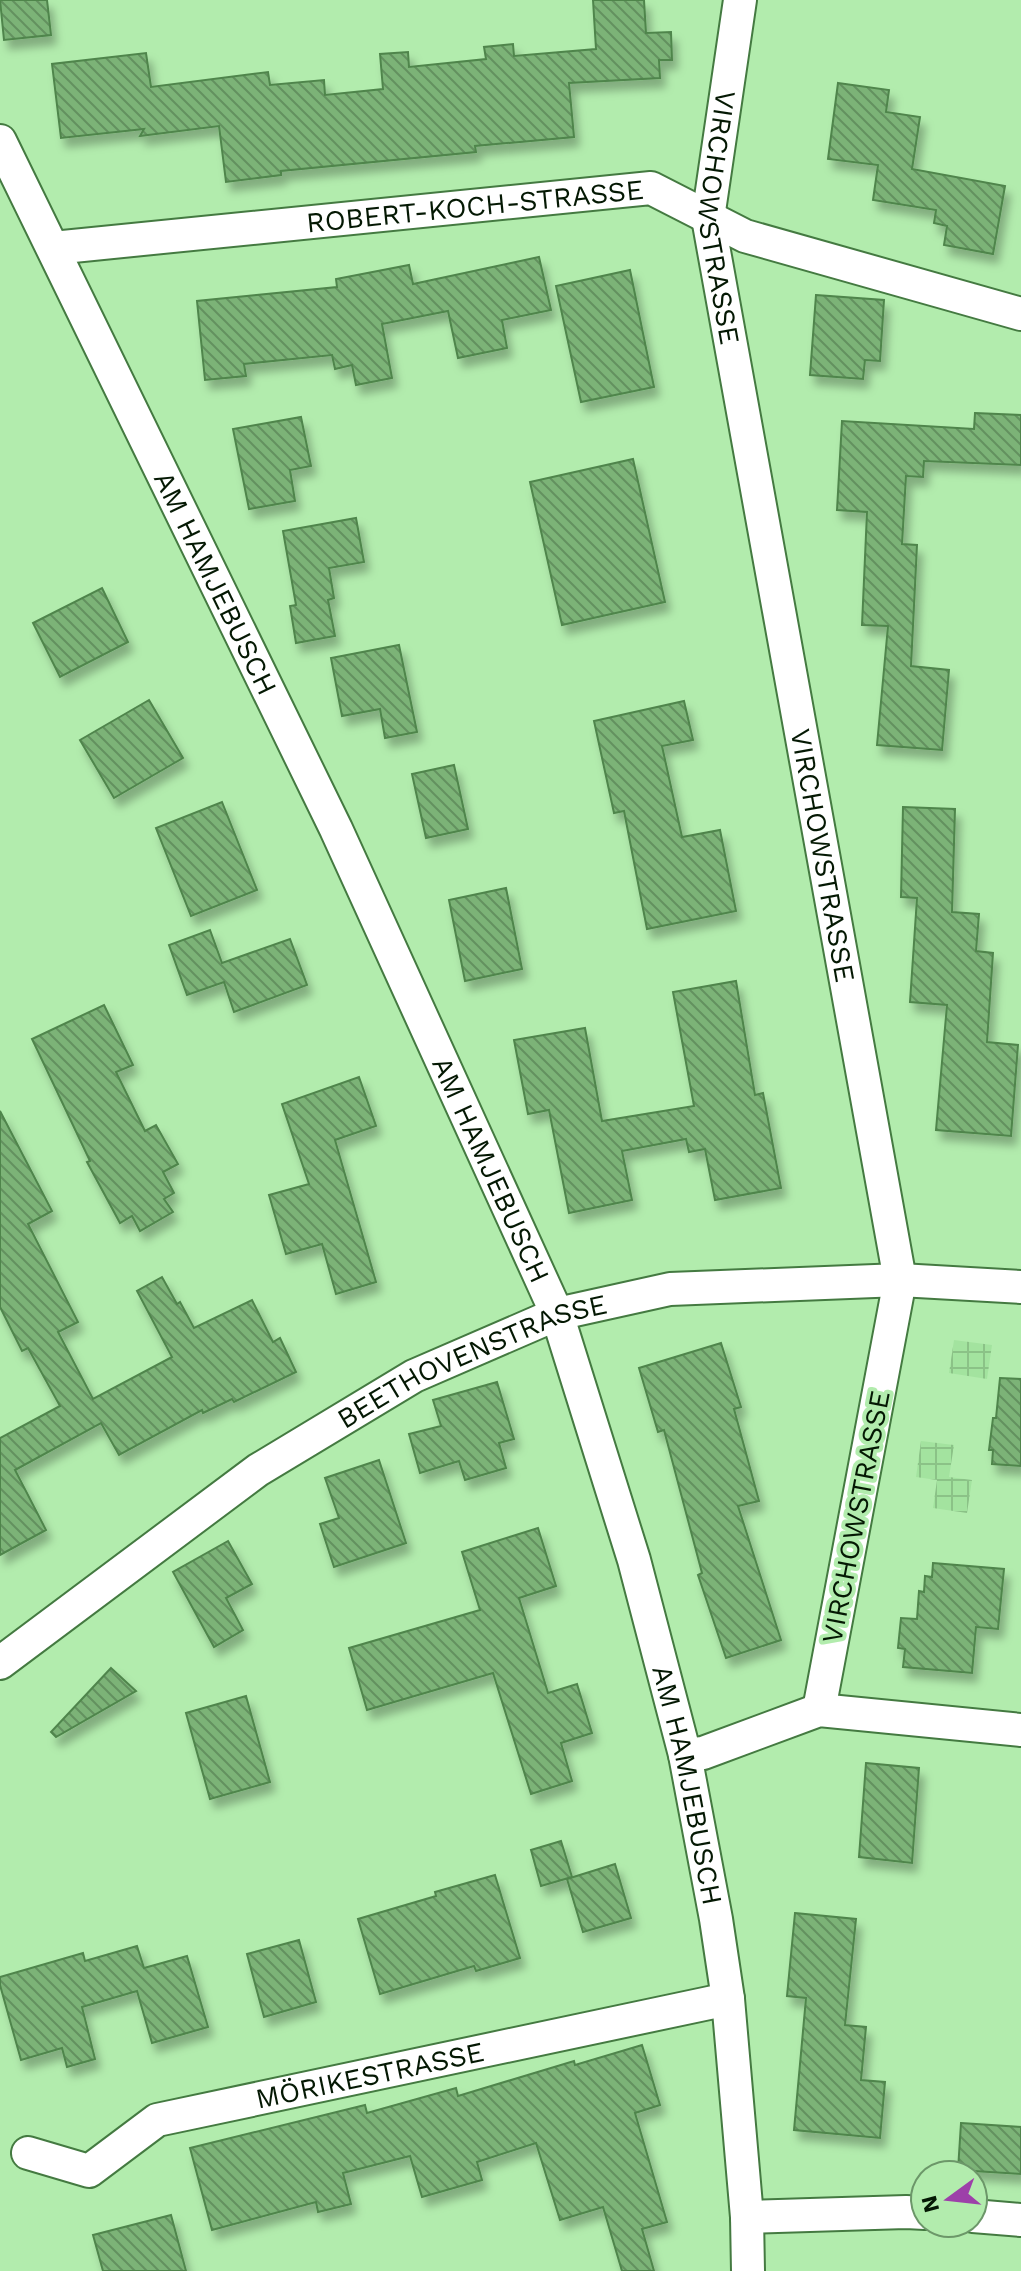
<svg xmlns="http://www.w3.org/2000/svg" width="1021" height="2271" font-family="'Work Sans',sans-serif">
<defs>
<pattern id="industrial-grid" width="8" height="8" patternUnits="userSpaceOnUse" patternTransform="scale(2)"><rect width="8" height="8" fill="#a3e39f"/><path d="M0 4h8M4 0v8" fill="none" stroke="#8bc287"/></pattern>
<pattern id="building-back-hatch" width="6" height="6" patternUnits="userSpaceOnUse" patternTransform="scale(2)"><rect width="6" height="6" fill="#7bb377"/><path d="M-1 5l2 2M0 0l6 6M5-1l2 2" fill="none" stroke="#63915f"/></pattern>
<filter id="shadow"><feDropShadow dx="5" dy="9" stdDeviation="4" flood-color="#0004"/></filter>
</defs>
<rect width="100%" height="100%" fill="#b2ecad"/>
<g fill="url(#industrial-grid)">
<path d="M954,1340l38,5 -5,34 -38,-6z"/>
<path d="M921,1441l33,4 -5,32 23,3 -5,33 -34,-5 4,-28 -21,-3z"/>
</g>
<g fill="url(#building-back-hatch)" stroke="#4f854c" stroke-width="2" filter="url(#shadow)">
<path d="M0,0h47l4,35 -47,5z"/>
<path d="M593,0h51l2,33 25,-1 1,28h-13l1,18 -91,5 5,54 -99,9 1,6 -195,19v4l-55,7 -7,-56 -79,10 4,-7 -83,9 -9,-74 94,-11 5,34 117,-15 2,13 54,-5 1,15 58,-6 -3,-35 28,-2 1,15 77,-8 -2,-12 29,-3 1,12 82,-7z"/>
<path d="M838,83l51,7 -3,22 34,5 -8,52 93,17 -12,68 -49,-9 3,-19 -13,-3 2,-13 -63,-10 5,-35 -50,-6z"/>
<path d="M539,257l12,53 -49,10 5,28 -49,10 -10,-47 -66,13 10,54 -36,7 -4,-20 -17,4 -3,-14 -88,9 2,12 -41,4 -8,-79 140,-14 -1,-8 73,-14 4,19z"/>
<path d="M630,270l24,117 -73,15 -25,-116z"/>
<path d="M816,295l68,5 -4,61 -15,-1 -2,19 -53,-4z"/>
<path d="M975,413l46,2v50l-97,-4 -1,16 -17,-1 -4,68 15,1 -6,121 38,4 -7,80 -65,-5 11,-119 -26,-1 5,-113 -30,-2 5,-89 132,8z"/>
<path d="M301,417l10,49 -21,4 5,31 -46,8 -16,-80z"/>
<path d="M633,459l32,143 -103,23 -32,-143z"/>
<path d="M356,518l8,44 -35,6 5,30 -6,2 7,36 -39,7 -6,-37 6,-1 -13,-74z"/>
<path d="M102,588l26,54 -68,35 -27,-54z"/>
<path d="M399,645l18,87 -32,6 -5,-29 -38,7 -11,-58z"/>
<path d="M149,700l34,58 -69,40 -34,-58z"/>
<path d="M684,701l9,39 -31,6 20,91 38,-7 16,81 -89,18 -23,-118 -10,2 -20,-92z"/>
<path d="M454,765l14,64 -42,9 -14,-64z"/>
<path d="M222,802l35,88 -66,26 -35,-88z"/>
<path d="M903,807l52,2 -3,103 27,2 -3,37 17,2 -6,89 31,3 -7,91 -75,-6 11,-125 -37,-3 7,-104 -16,-1z"/>
<path d="M506,888l16,81 -57,12 -16,-81z"/>
<path d="M210,930l12,33 68,-24 17,46 -73,27 -10,-30 -37,13 -18,-50z"/>
<path d="M736,981l19,114 8,-2 18,95 -66,12 -10,-51 -16,3 -3,-13 -64,12 10,49 -63,13 -20,-103 -21,4 -14,-74 71,-12 17,93 92,-15 -21,-114z"/>
<path d="M104,1005l29,60 -17,7 29,59 11,-6 22,39 -15,8 11,21 -10,6 9,13 -33,19 -8,-15 -12,7 -33,-61 3,-1 -58,-122z"/>
<path d="M359,1077l17,49 -41,14 41,142 -40,12 -14,-50 -36,10 -17,-59 40,-11 -27,-80z"/>
<path d="M0,1111l52,100 -24,13 50,98 -20,10 35,67 79,-42 -35,-66 25,-14 15,27 3,-2 14,26 58,-28 21,42 7,-4 16,34 -62,30 -2,-3 -29,14 -1,-3 -83,45 -18,-32 -86,47 31,60 -46,25v-117l60,-32 -32,-58 -6,3 -22,-44z"/>
<path d="M721,1343l20,64 -7,2 25,92 -21,5 43,134 -55,18 -28,-83 4,-2 -38,-143 -6,2 -19,-64z"/>
<path d="M1000,1378l21,1v87l-29,-2 1,-14h-4l4,-32h3z"/>
<path d="M497,1382l17,57 -15,4 7,25 -41,12 -6,-19 -39,12 -11,-39 32,-8 -8,-26z"/>
<path d="M379,1460l27,83 -72,24 -14,-43 19,-6 -14,-40z"/>
<path d="M538,1528l18,58 -37,12 29,95 29,-9 15,49 -31,10 11,38 -41,13 -38,-121 -126,37 -18,-62 131,-38 -18,-58z"/>
<path d="M228,1541l24,43 -26,14 17,32 -29,17 -41,-75z"/>
<path d="M933,1563l71,6 -6,60 -22,-2 -4,46 -69,-6 2,-18 -7,-1 3,-30 16,1 2,-28 5,1 1,-16 7,1z"/>
<path d="M111,1668l25,23 -80,46 -5,-5z"/>
<path d="M246,1696l24,86 -60,17 -24,-86z"/>
<path d="M866,1763l53,5 -7,95 -53,-6z"/>
<path d="M561,1841l11,36 -31,9 -10,-36z"/>
<path d="M615,1864l16,54 -48,14 -16,-53z"/>
<path d="M495,1875l25,83 -44,13 -2,-5 -94,28 -22,-75 78,-23 -1,-4z"/>
<path d="M795,1913l61,6 -11,106 21,2 -5,53 24,2 -5,56 -86,-8 12,-132 -19,-2z"/>
<path d="M299,1940l17,62 -52,15 -17,-63z"/>
<path d="M137,1946l7,22 43,-12 21,71 -56,16 -15,-52 -55,16 13,52 -28,8 -5,-19 -41,12 -21,-75v-8l83,-24 2,8z"/>
<path d="M642,2045l18,60 -25,8 32,109 -25,7 12,42h-32l-19,-64 -43,13 -24,-77 -59,19 5,18 -60,17 -12,-41 -67,17 8,31 -33,8 -2,-10 -104,28 -22,-82 175,-43 2,8 89,-25 2,8 116,-35 1,4z"/>
<path d="M961,2123l60,4v47l-63,-4z"/>
<path d="M171,2215l15,56h-83l-10,-36z"/>
</g>
<g fill="none" stroke-linecap="round" stroke-linejoin="round">
<defs>
<g id="street">
<path id="s1" d="M740,0l-32,218 192,1062 -81,430"/>
<path id="s2" d="M0,141l336,688 221,485 77,246 51,195 31,164 12,80 19,218 1,54"/>
<path id="s3" d="M53,248l598,-60 94,48 276,78"/>
<path id="s4" d="M0,1663l258,-193 156,-94 143,-62 113,-25 230,-9 121,7"/>
<path d="M685,1755l18,-2 116,-43 202,20"/>
<path id="s5" d="M28,2153l61,18 68,-51 571,-121"/>
<path d="M973,2216l48,4"/>
<path d="M747,2217l159,-5 19,1"/>
</g>
</defs>
<use href="#street" stroke="#447a41" stroke-width="36"/>
<use href="#street" stroke="#fff" stroke-width="32"/>
</g>
<g text-anchor="middle" dominant-baseline="central" stroke-width="8" stroke-linejoin="round" paint-order="stroke">
<g font-size="28" fill="#041803" stroke="#b2ecad">
<text stroke="none"><textPath href="#s3" startOffset="424">ROBERT-KOCH-STRASSE</textPath></text>
<text stroke="none"><textPath href="#s1" startOffset="220">VIRCHOWSTRASSE</textPath></text>
<text stroke="none"><textPath href="#s2" startOffset="492">AM HAMJEBUSCH</textPath></text>
<text stroke="none"><textPath href="#s1" startOffset="868">VIRCHOWSTRASSE</textPath></text>
<text stroke="none"><textPath href="#s2" startOffset="1140">AM HAMJEBUSCH</textPath></text>
<text stroke="none"><textPath href="#s4" startOffset="564">BEETHOVENSTRASSE</textPath></text>
<text transform="translate(856 1517) rotate(-79)">VIRCHOWSTRASSE</text>
<text stroke="none"><textPath href="#s2" startOffset="1788">AM HAMJEBUSCH</textPath></text>
<text stroke="none"><textPath href="#s5" startOffset="366">MÖRIKESTRASSE</textPath></text>
</g>
</g>
<g transform="translate(949 2199) rotate(255)"><circle r="38" fill="#b2ecad" stroke="#6c9769" stroke-width="2"/>
<path d="M0-6L14 30L0 20L-14 30Z" fill="#9d40a9"/>
<text y="-12" font-size="22" font-weight="bold" text-anchor="middle" fill="#041803">N</text>
</g>
</svg>
